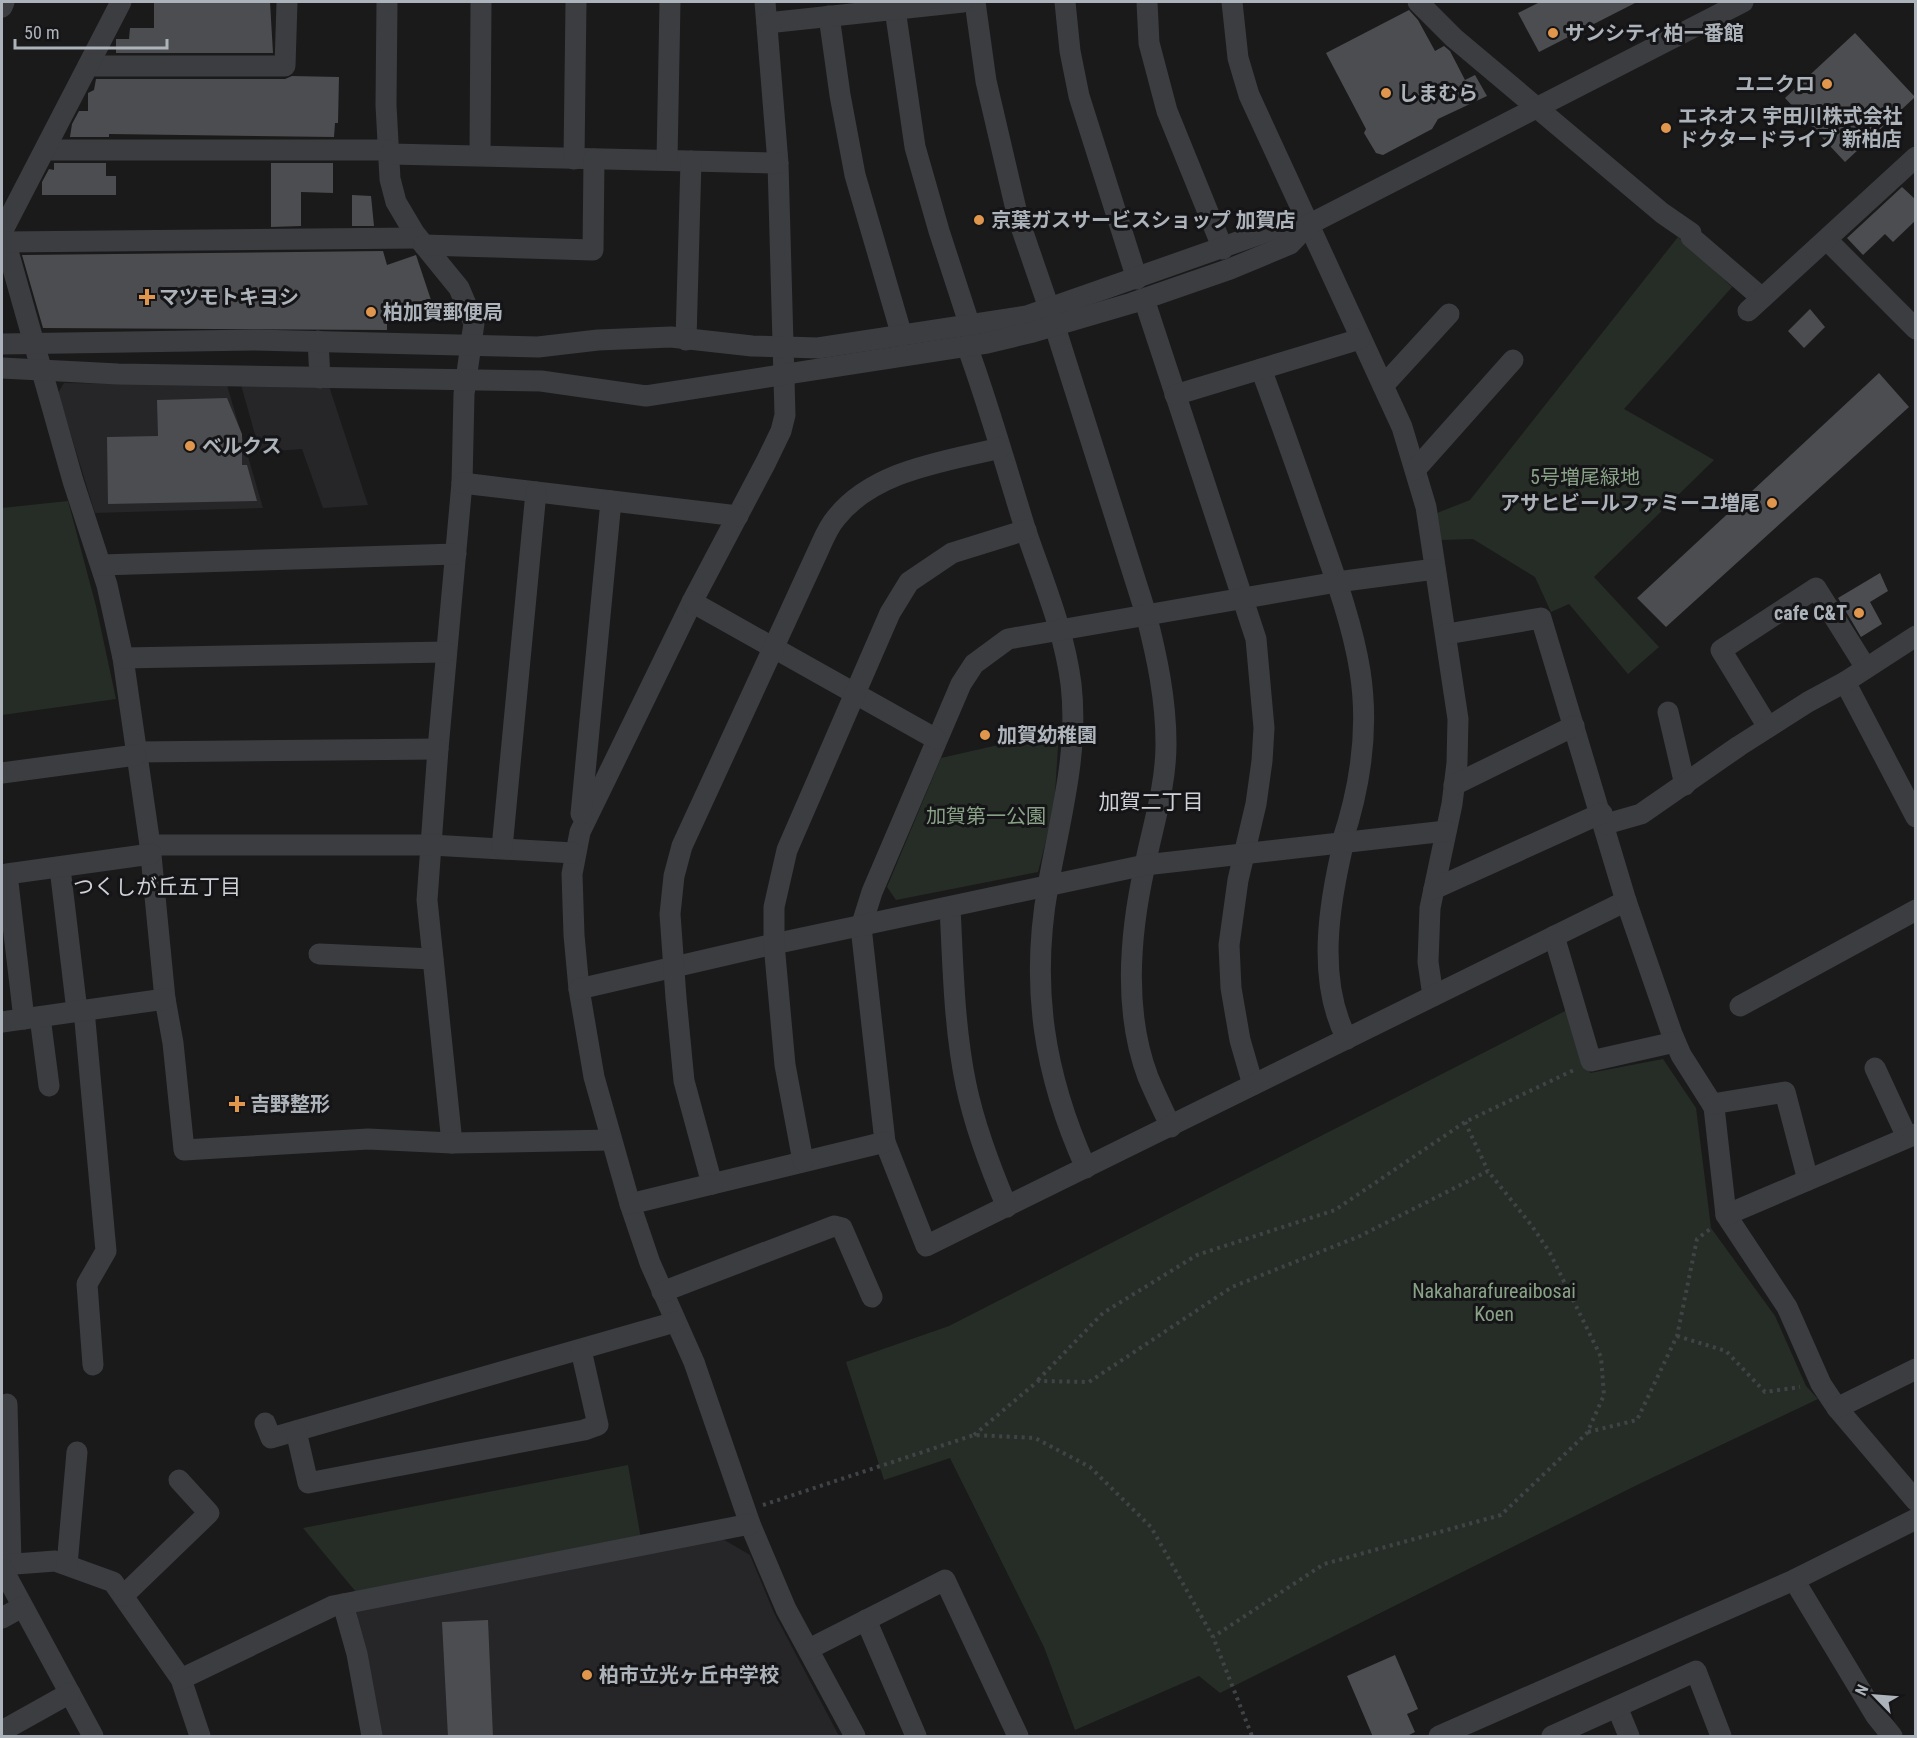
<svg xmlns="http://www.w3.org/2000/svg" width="1917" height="1738" font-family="'Roboto Condensed','Noto Sans JP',sans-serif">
<rect width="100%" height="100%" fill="#1a1a1b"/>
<g fill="#262628">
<path d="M64,383l163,2 36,123 -168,5 -37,-120z"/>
<path d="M241,385l88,1 39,119 -45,3 -21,-59 -42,3z"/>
<path d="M721,1538l29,17 24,58 65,123h-460l-23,-126z"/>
</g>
<g fill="#262d26">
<path d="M1678,237l54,50 -108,122 90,51 -120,117 65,70 -31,27 -59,-70 -18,8 -16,-35 -62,-38 -33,1 -3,-27 33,-13z"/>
<path d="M68,501l28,105 20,93 -114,16v-207z"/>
<path d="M1059,731l-5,78 -16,63 -142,28 -9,-13 54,-129z"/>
<path d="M1569,1009l21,64 73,-14 33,49 15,120 64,88 31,70 12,13 -179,85 -419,209 -21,-17 -124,54 -31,-83 -94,-189 -66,22 -38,-118 103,-36z"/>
<path d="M628,1465l13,74 -285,53 -53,-64z"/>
</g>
<g fill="#4c4d50">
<path d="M154,2h116l3,51h-157v-14h13l1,-11h24z"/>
<path d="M1540,2h97l-98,50 -21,-39z"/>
<path d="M1409,10l9,10 17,31 9,-5 6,5 15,29 10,-5 12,21 -49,23 -6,10 -49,26 -7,-2 -12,-20 2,-4 -40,-76z"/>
<path d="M1855,33l60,64 -70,65 -60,-64z"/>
<path d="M292,76l47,1 -1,46h-3l-1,14 -225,-3v3h-39l2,-13 7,-13h9v-18l6,-3 2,-11h189z"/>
<path d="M54,163h52v13h10v19h-74v-13l7,-13 5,1z"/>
<path d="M271,163h62v30l-32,-1v34l-30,1z"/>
<path d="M1902,187l14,13v20l-23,22 -8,-8 -22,21 -16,-17z"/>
<path d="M352,195l19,1 3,30h-22z"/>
<path d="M383,251l4,14 29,-10 18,54 -47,15v6l-344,-2 -21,-73z"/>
<path d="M1810,309l15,18 -21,21 -16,-17z"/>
<path d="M1879,373l30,34 -243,220 -29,-29z"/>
<path d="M227,398l15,36v31h5l10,36 -149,3 -1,-67 51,-1 -1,-36z"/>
<path d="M1880,573l8,18 -18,11 12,22 -21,13 -23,-39z"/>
<path d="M488,1620l5,117h-45l-6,-115z"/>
<path d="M1395,1655l23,54 -11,5 8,18 -10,5h-32l-26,-61z"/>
</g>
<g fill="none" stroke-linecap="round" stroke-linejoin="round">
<g stroke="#414447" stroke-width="4" stroke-dasharray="3 4.5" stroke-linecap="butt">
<path d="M1465,1122l23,49"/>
<path d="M1677,1336l49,15 39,41 35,-5"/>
<path d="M1038,1380l65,-67 94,-58 138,-45 130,-88 111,-53"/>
<path d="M1588,1432l49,-12 40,-84 20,-97 16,-12"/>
<path d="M974,1435l64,-54 51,1 143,-95 128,-51 128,-65 44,55 18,27 51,104 3,38 -17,38 -86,82 -177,49 -111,73"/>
<path d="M763,1505l211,-70 61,3 55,29 61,60 62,110 39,99"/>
</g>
<g stroke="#3b3d40" stroke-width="21">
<path d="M387,2l-1,103 4,74 6,23 19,32 44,54 15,35 -10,71 -2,89 -24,266 -11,151 25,243"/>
<path d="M765,2l13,161 7,252 -4,16 -15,31 -74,140 -112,230 -8,42 2,61 5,54 15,88 36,127 20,59 44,99 56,162 36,85 69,127"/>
<path d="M975,2l11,79 32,137 31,90 97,306c11,43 20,85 20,130 0,42 -13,81 -21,121 -15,67 -22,146 3,212 7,17 15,33 23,50"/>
<path d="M1065,2l5,49 9,45 58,183"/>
<path d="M1147,2l2,41 18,68 56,138"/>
<path d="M1232,2l6,56 11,37 153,332 24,80 32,212 -1,44 -5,41 -22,104 -2,54 5,34"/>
<path d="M1418,2l36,36 208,175 29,20v4l71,61"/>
<path d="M2,7l2,-5"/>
<path d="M895,9l20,138 24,84 31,95"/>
<path d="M829,16l11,79 15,80 47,161"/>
<path d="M767,23l196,-21"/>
<path d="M88,66h197l2,-64"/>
<path d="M47,150h342"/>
<path d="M390,154l388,9"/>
<path d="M480,155l1,-153"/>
<path d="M574,159l2,-157"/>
<path d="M667,160l3,-158"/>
<path d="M2,230l71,251 34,104 16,73 27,187 15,154 8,44 11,107 184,-11 84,4 159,-3"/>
<path d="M2,232l119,-230"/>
<path d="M1827,240l89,89"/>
<path d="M5,242l413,-4"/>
<path d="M424,245l169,5 1,-91"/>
<path d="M1144,299l112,340 8,89 -2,33 -6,43 -18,76 -9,65 2,43 9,52 13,45"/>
<path d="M1748,311l168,-154"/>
<path d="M686,340l5,-179"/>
<path d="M318,341l2,37"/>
<path d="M2,344l252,-4 284,7 60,-7 73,-3 81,9 66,2 209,-32 256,-90 25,-1"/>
<path d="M967,346c22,60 39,121 58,182 17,51 39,101 46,156 8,69 -11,134 -23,202 -18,101 -4,189 38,282"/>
<path d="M2,368l116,6 423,7 105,15 341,-53 46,-11 99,-29 98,-34 60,-25 18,-19 435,-223"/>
<path d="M1261,369c19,51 37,102 55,154 17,48 36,98 44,148 9,57 0,117 -18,171"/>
<path d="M1383,386l66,-72"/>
<path d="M1175,395l185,-56"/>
<path d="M1415,470l98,-110"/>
<path d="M462,483l276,33"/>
<path d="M101,565l355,-11"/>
<path d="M1435,569l-98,13 -329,57 -34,25 -13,20 -89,208 -11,35 24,215 41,104 700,-345"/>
<path d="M692,602l244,137"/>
<path d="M1447,634l94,-16 85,283 46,133 9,21 33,52 12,108 61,92 34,77 16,24 79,93"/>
<path d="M123,658l323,-6"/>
<path d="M1845,682l71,135"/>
<path d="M1668,712l17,73"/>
<path d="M1768,727l-47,-77 95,-62 50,80"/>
<path d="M136,752l302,-3"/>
<path d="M2,773l134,-18"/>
<path d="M1454,785l120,-59"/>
<path d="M581,814l30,-313"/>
<path d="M1606,824l35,-10 98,-68 69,-44 37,-20 71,-46"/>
<path d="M1344,841c-15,62 -28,139 3,198"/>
<path d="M150,845h281l143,8"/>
<path d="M502,848l34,-356"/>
<path d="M60,868l17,143"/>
<path d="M1434,889l168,-76"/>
<path d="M950,907c3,59 4,120 16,178 9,43 24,82 41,122"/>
<path d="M1554,936l37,125 84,-19"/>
<path d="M319,954l114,5"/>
<path d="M579,989l195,-45 371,-79 301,-34"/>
<path d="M1740,1006l176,-96"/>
<path d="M84,1010l22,241 -19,33 6,81"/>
<path d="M40,1017l9,69"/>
<path d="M24,1019l-17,-145 144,-20"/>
<path d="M2,1022l163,-23"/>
<path d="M1875,1068l32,69"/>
<path d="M1712,1104l73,-12 23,88"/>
<path d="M885,1142l-173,42 -28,-103 -8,-83 -6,-84 4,-38 8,-30 136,-295c5,-11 10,-24 18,-33 38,-48 108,-56 164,-70"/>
<path d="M803,1161l-18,-96 -11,-121v-37l13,-57 103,-237 19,-31 43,-29 74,-23"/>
<path d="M630,1204l82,-20"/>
<path d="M1726,1215l190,-81"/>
<path d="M662,1292l172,-66 8,2 30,69"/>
<path d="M7,1404l4,159"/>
<path d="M1837,1408l79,-39"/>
<path d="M265,1423l6,15 404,-116"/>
<path d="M296,1431l12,52 276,-53 14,-5 -17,-75"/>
<path d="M2,1565l53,-4 58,21 68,97 19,57"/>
<path d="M67,1565l10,-113"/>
<path d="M2,1568l91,168"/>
<path d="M1794,1580l82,136 16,20"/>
<path d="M123,1596l86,-83 -30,-33"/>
<path d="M343,1604l14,50 15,82"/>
<path d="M2,1618l20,-11"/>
<path d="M866,1620l50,116"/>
<path d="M809,1649l136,-69 73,156"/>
<path d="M181,1679l152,-73 417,-82"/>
<path d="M1617,1707l12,29"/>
<path d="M2,1731l68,-38"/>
<path d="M1439,1736l355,-156 122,-61"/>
<path d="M1552,1736l144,-65 25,65"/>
</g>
</g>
<g fill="#e0974d" stroke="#151517" stroke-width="2">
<circle cx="1553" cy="33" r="6"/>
<circle cx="1827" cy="84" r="6"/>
<circle cx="1386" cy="93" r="6"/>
<circle cx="1666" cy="128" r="6"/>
<circle cx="979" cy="220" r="6"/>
<path d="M144 288h6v6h6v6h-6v6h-6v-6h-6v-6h6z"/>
<circle cx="371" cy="312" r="6"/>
<circle cx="190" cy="446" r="6"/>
<circle cx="1772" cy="503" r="6"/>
<circle cx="1859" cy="613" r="6"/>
<circle cx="985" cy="735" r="6"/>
<path d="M234 1095h6v6h6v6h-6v6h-6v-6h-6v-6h6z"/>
<circle cx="587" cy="1675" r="6"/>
</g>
<g text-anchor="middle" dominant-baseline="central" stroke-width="6" stroke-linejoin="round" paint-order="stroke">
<g font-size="20" font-weight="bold" fill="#adb3ba" stroke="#151517" text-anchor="start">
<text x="1565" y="33">サンシティ柏一番館</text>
<text x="1815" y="84" text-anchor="end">ユニクロ</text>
<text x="1398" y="93">しまむら</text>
<text x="1678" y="116">エネオス 宇田川株式会社<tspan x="1678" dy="23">ドクタードライブ 新柏店</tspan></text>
<text x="991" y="220">京葉ガスサービスショップ 加賀店</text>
<text x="159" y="297">マツモトキヨシ</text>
<text x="383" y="312">柏加賀郵便局</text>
<text x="202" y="446">ベルクス</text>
<text x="1760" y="503" text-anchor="end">アサヒビールファミーユ増尾</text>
<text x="1847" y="613" text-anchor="end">cafe C&amp;T</text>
<text x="997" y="735">加賀幼稚園</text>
<text x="250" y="1104">吉野整形</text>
<text x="599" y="1675">柏市立光ヶ丘中学校</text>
</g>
<g font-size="20" fill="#89a287" stroke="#151517">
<text x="1585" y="477">5号増尾緑地</text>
<text x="986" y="816">加賀第一公園</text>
<text x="1494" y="1291">Nakaharafureaibosai<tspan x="1494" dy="23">Koen</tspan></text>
</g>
<g font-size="21" fill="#ced1d6" stroke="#151517">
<text x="1151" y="802">加賀二丁目</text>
<text x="157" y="887">つくしが丘五丁目</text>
</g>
</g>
<rect width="1917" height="1738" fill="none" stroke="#adb3ba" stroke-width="6"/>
<g transform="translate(1875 1696) rotate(295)" stroke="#151517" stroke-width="4.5" paint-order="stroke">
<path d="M0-4.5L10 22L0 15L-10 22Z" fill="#adb3ba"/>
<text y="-9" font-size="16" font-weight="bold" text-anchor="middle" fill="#adb3ba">N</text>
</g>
<path d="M15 39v9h152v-9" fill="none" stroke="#adb3ba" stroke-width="3"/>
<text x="24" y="39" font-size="18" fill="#adb3ba" stroke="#151517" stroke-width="4.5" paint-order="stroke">50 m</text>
</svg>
